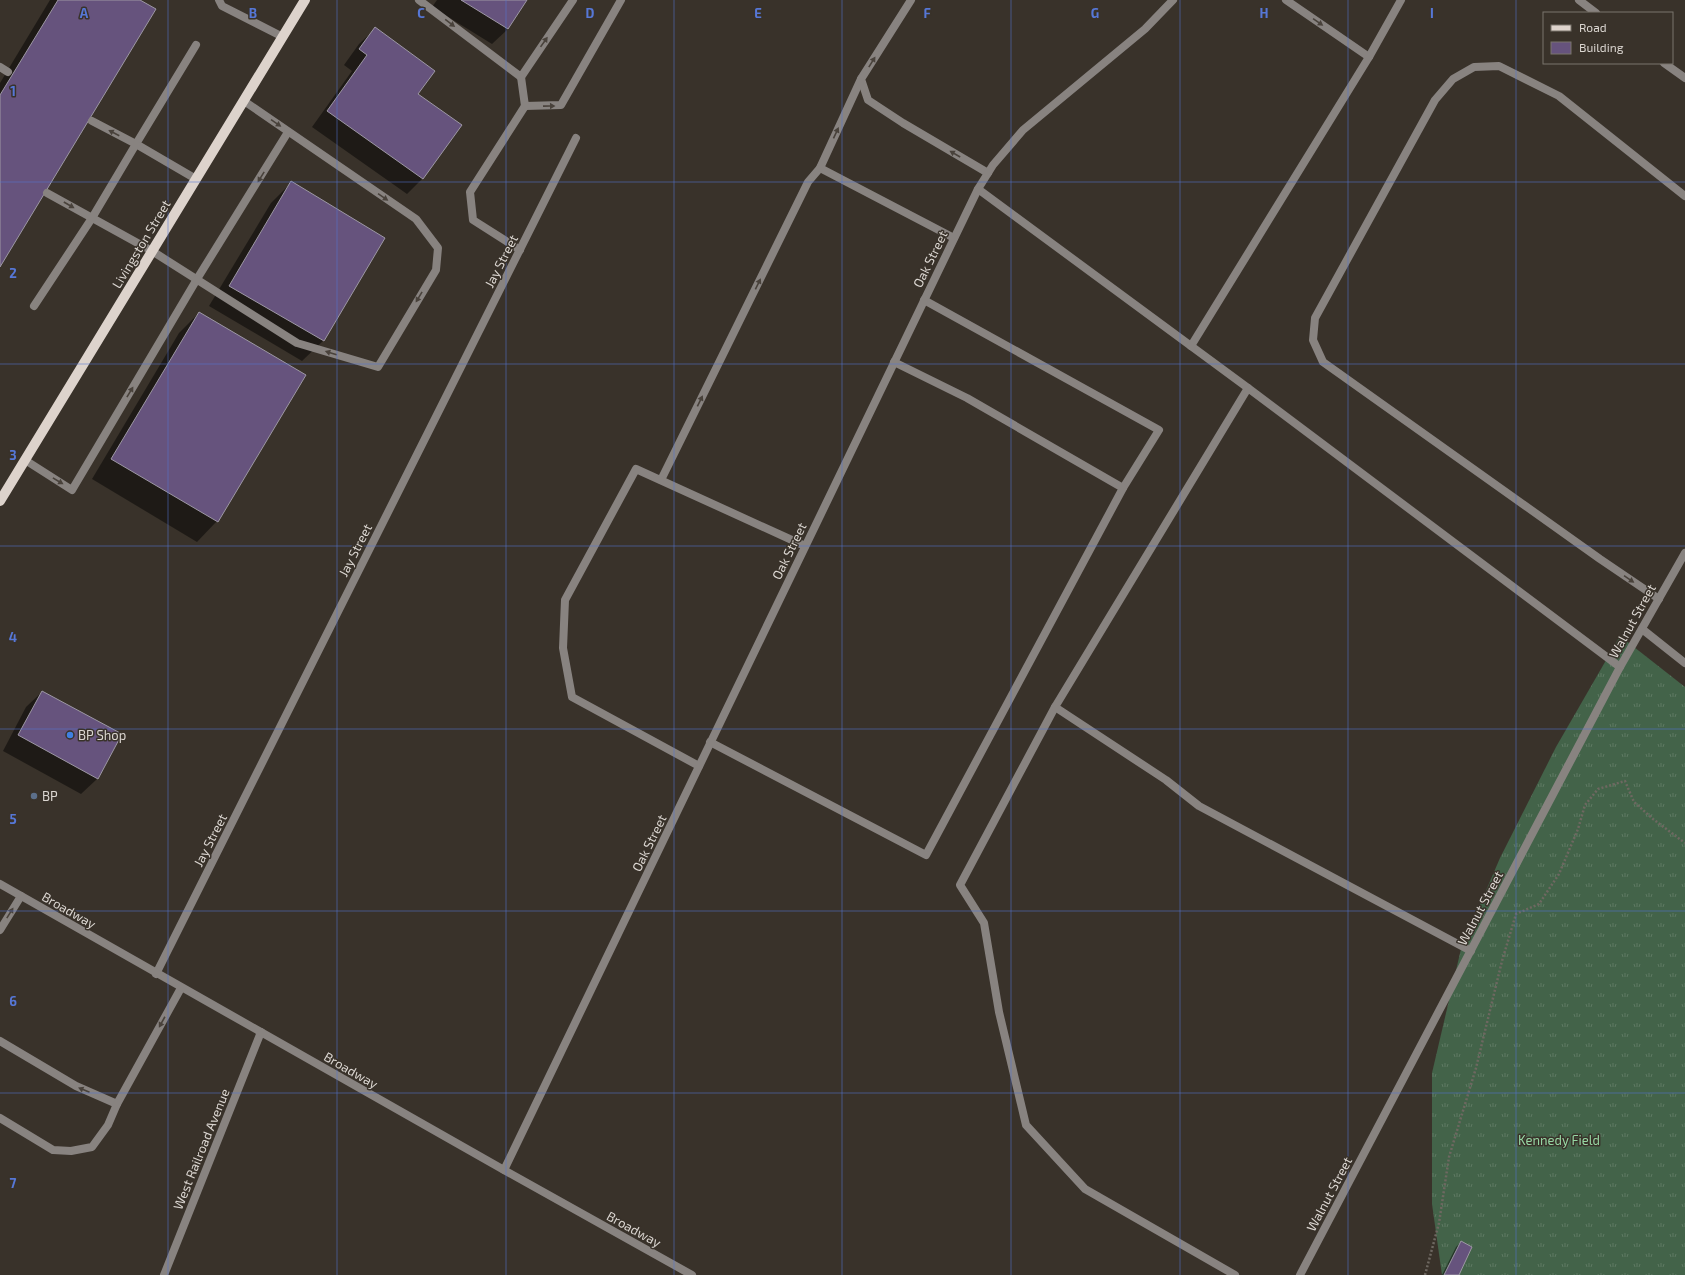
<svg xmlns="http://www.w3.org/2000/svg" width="1685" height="1275" font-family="'Exo 2',sans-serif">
<defs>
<pattern id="grass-tufts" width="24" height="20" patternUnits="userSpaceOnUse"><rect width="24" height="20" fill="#436349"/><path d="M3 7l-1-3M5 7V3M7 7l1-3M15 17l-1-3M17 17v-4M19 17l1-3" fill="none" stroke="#5e7962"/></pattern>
</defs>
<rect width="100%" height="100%" fill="#39322a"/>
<path fill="url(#grass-tufts)" d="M1620,636l65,51v588h-243l-10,-71v-131l29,-124 39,-91 56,-111z"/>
<g fill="#0007">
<path d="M50,0h88l-138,265v-182z"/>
<path d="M437,0h88l-17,29 -16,15 -60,-37z"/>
<path d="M375,29l42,65 43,32 -38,53 -15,15 -95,-67 40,-56 -8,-6 15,-21z"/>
<path d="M291,183l93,55 -61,103 -21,20 -93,-55 62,-103z"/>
<path d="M199,313l106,63 -88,145 -20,21 -105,-63 87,-146z"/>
<path d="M42,692l79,42 -24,45 -16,15 -78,-43 23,-44z"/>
<path d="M1461,1242l-3,33h-16l14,-28z"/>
</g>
<g fill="#66537d" stroke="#9d98a4">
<path d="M58,0h82l16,9 -156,258v-172z"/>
<path d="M461,0h66l-19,29z"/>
<path d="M375,27l60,44 -17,23 44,31 -39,54 -96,-68 40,-56 -8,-6z"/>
<path d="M291,181l94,57 -61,103 -95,-55z"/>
<path d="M199,312l107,63 -88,147 -107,-63z"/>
<path d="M42,691l80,43 -24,45 -80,-44z"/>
<path d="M1461,1241l11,6 -13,28h-15z"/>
</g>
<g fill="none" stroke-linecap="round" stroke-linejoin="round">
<path stroke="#6e6861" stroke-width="2.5" stroke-dasharray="2 2" stroke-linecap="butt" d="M1425,1275l14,-52 10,-66 27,-89 26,-107 14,-47 23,-10 20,-30 19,-45 7,-24 13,-16 27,-8 9,21 19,17 32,24"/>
<g stroke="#888380" stroke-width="8">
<path d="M219,0l3,6 61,31"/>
<path d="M419,0l102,77 52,-77"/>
<path d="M911,0l-50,79 7,21 35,23 85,50"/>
<path d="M1286,0l83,57"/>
<path d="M1579,0l17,13"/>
<path d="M196,45l-60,99 60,35"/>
<path d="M1664,63l21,15"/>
<path d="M0,67l8,5"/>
<path d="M521,77l4,29 36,-1 60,-105"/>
<path d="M820,168l134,70"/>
<path d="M978,189l270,199"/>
<path d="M47,193l105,58 145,92 81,24 58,-97 2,-22 -22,-29 -172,-118"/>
<path d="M520,250l-47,-30 -3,-28 55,-86"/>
<path d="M924,300l235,130 -36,58"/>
<path d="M34,306l58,-88 44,-74 -44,-23"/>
<path d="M1191,346l178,-289 32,-57"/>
<path d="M25,460l47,30 125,-211 91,-147"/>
<path d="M661,480l147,-298 12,-14 41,-89"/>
<path d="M1659,599l-59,-40 -277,-197 -10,-22 2,-22 120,-218 18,-21 21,-12 25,-1 60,30 126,100"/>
<path d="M1055,707l-95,178 24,38 15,89 27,113 59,64 150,86"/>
<path d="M710,742l216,113 197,-367 -156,-90 -73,-36"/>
<path d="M699,766l-127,-69 -9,-49 2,-48 71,-131 169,77"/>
<path d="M0,930l21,-34"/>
<path d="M1471,951l-272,-145 -33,-26 -111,-73 193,-319 372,279"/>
<path d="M0,1041l76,45 41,18 64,-116"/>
<path d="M0,1118l53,32 18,1 21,-4 16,-22 9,-21"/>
</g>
<g stroke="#888380" stroke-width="8">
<path d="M1642,629l43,34"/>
<path d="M156,974l420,-836"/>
<path d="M504,1170l474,-981 15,-24 30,-35 122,-101 28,-29"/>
<path d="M164,1275l97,-243"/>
<path d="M1300,1275l320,-608 65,-114"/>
</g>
<path stroke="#888380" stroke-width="8" d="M0,884l504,286 188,105"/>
<path stroke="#ddd3cc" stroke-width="10" d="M0,501l305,-501"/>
</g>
<defs><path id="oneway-solid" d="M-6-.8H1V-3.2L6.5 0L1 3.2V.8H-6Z"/></defs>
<g fill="#49423b">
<use href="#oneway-solid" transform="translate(1318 22) rotate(35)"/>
<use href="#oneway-solid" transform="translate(450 23) rotate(37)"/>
<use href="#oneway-solid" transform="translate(544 42) rotate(-55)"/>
<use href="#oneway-solid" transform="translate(872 62) rotate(-58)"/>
<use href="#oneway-solid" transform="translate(549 106) rotate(-1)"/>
<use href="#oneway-solid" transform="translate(276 123) rotate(34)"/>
<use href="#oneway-solid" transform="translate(114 133) rotate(-152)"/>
<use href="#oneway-solid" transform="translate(836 133) rotate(-65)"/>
<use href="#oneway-solid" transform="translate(955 154) rotate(-150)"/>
<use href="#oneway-solid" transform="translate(261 177) rotate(122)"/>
<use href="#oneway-solid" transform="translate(383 197) rotate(34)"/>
<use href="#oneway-solid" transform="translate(69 205) rotate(30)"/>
<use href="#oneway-solid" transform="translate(758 284) rotate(-64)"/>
<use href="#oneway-solid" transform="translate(419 297) rotate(121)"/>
<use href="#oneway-solid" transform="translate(331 353) rotate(-163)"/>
<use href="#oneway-solid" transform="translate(130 392) rotate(-59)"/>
<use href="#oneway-solid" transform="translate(700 401) rotate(-64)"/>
<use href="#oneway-solid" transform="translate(58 481) rotate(31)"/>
<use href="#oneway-solid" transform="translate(1629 579) rotate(34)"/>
<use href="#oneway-solid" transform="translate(10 913) rotate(-58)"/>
<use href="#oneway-solid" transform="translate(162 1022) rotate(119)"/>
<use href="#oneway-solid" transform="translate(84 1090) rotate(-157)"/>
</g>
<path fill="none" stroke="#5677d6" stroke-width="1" stroke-opacity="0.55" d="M168,0v1275M337,0v1275M506,0v1275M674,0v1275M842,0v1275M1011,0v1275M1180,0v1275M1348,0v1275M1516,0v1275M0,182h1685M0,364h1685M0,546h1685M0,729h1685M0,911h1685M0,1093h1685"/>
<circle fill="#3f7fe0" stroke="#39322a" stroke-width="1.5" cx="70" cy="735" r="4"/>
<circle fill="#5c6f8a" stroke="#39322a" stroke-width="1.5" cx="34" cy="796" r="4"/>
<g text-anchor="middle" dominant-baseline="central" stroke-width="3" stroke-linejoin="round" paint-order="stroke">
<g font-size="13" fill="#dbd6d1" stroke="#39322a">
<text transform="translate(141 244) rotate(-59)">Livingston Street</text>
<text transform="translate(930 259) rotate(-64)">Oak Street</text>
<text transform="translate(501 261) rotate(-63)">Jay Street</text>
<text transform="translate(355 550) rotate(-63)">Jay Street</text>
<text transform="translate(789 551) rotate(-64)">Oak Street</text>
<text transform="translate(1632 621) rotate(-61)">Walnut Street</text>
<text transform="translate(210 840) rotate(-63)">Jay Street</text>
<text transform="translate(649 843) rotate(-64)">Oak Street</text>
<text transform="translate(1480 908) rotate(-62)">Walnut Street</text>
<text transform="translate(69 910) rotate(30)">Broadway</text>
<text transform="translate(351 1070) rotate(30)">Broadway</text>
<text transform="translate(201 1149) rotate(-68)">West Railroad Avenue</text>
<text transform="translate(1329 1194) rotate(-62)">Walnut Street</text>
<text transform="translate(634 1229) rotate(29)">Broadway</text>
</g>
<g font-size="13" fill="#dbd6d1" stroke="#39322a" text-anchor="start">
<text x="78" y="735">BP Shop</text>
<text x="42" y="796">BP</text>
</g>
<g font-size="13" fill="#97d8a4" stroke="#39322a">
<text x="1559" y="1140">Kennedy Field</text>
</g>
</g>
<g font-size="13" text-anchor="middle" font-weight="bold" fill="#5677d6" stroke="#39322a" stroke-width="3" stroke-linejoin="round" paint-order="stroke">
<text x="84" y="18">A</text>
<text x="253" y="18">B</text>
<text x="421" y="18">C</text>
<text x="590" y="18">D</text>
<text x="758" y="18">E</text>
<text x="927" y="18">F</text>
<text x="1095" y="18">G</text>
<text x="1264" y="18">H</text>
<text x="1432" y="18">I</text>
<text x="13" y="96">1</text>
<text x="13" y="278">2</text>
<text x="13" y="460">3</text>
<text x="13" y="642">4</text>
<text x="13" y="824">5</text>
<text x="13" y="1006">6</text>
<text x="13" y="1188">7</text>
</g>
<rect x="1543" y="12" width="130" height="52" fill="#39322a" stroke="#7a746d"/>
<rect x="1551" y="25" width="20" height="6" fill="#ddd3cc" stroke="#7a746d"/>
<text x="1579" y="32" font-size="12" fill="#dbd6d1">Road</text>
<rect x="1551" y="42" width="20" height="12" fill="#66537d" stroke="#7a746d"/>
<text x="1579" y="52" font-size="12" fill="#dbd6d1">Building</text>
</svg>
